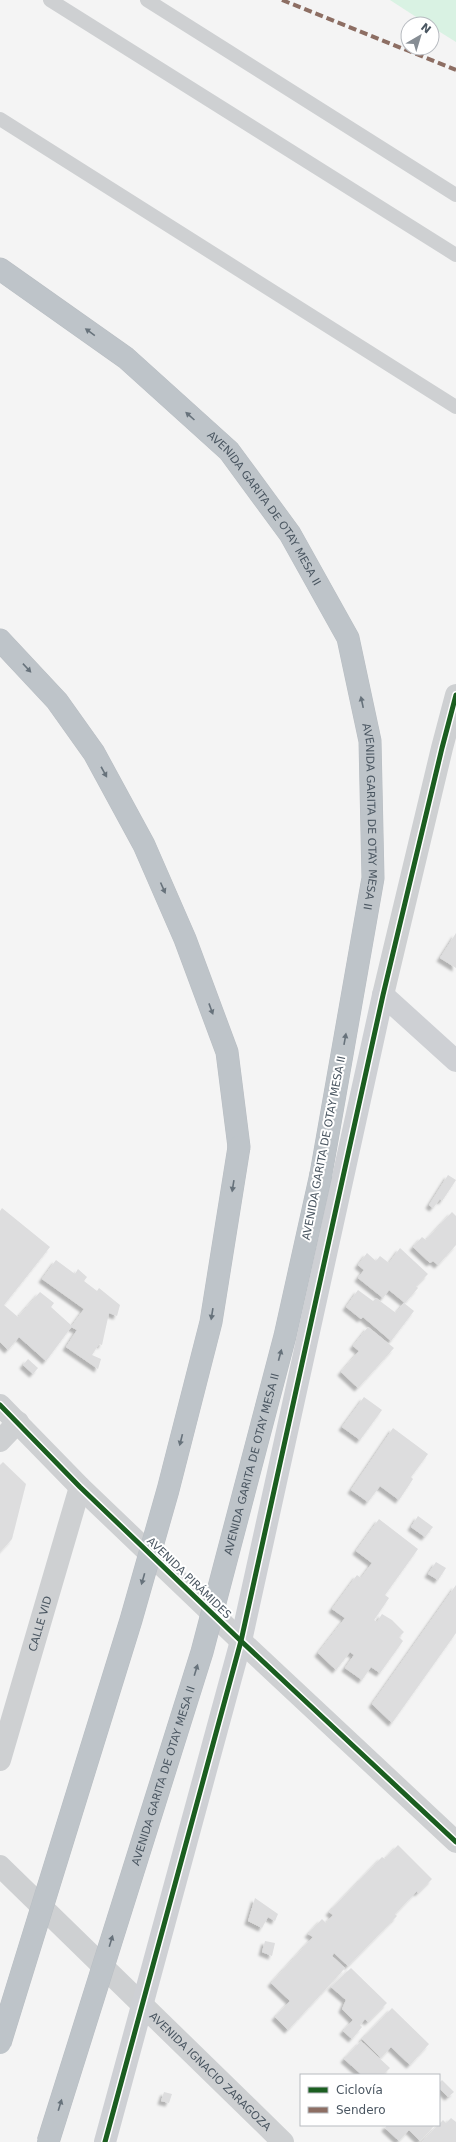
<svg xmlns="http://www.w3.org/2000/svg" width="456" height="2142" font-family="'DejaVu Sans',sans-serif">
<defs>
<filter id="shadow"><feDropShadow dx="-3.5" dy="3.5" stdDeviation="1" flood-color="#0004"/></filter>
</defs>
<rect width="100%" height="100%" fill="#f4f4f4"/>
<path fill="#d9f2e3" d="M390,0h66v42l-24,-15v-3h-5z"/>
<g fill="#ddddde" filter="url(#shadow)">
<path d="M456,933v35l-16,-10z"/>
<path d="M448,1175l8,5 -14,21 -2,-2 -7,9 -4,-3z"/>
<path d="M2,1208l48,39 -46,58 14,12 22,-25 14,11 -3,4 21,19 -26,35 -27,-24 -11,13 -8,-8v-131z"/>
<path d="M452,1212l4,4v29l-18,20 -5,-4 -3,2 -17,-16 9,-10 4,3z"/>
<path d="M400,1248l28,26 -12,12 2,2 -13,15 -16,-13 -6,8 -25,-20 6,-8 -6,-5 9,-12 9,8 4,-5 9,7z"/>
<path d="M56,1260l19,14 3,-5 9,8 -3,4 13,10 2,-3 21,17 -3,11 -8,-3 -7,32 -3,-1 -7,11 9,4 -3,10 -32,-22 11,-17 -6,-3 13,-18 -42,-30z"/>
<path d="M358,1290l15,11 3,-3 20,15 8,-10 10,8 -23,30 -28,-24 -2,2 -15,-12z"/>
<path d="M368,1327l26,21 -36,40 -17,-16 18,-21 -6,-5z"/>
<path d="M28,1359l10,9 -5,6 -10,-9z"/>
<path d="M364,1397l18,13 -22,30 -18,-13z"/>
<path d="M393,1428l35,26 -17,23 2,2 -14,21 -19,-14 -12,16 -17,-12z"/>
<path d="M3,1462l23,22 -14,55 -12,13v-87z"/>
<path d="M418,1516l15,11 -8,10 -14,-10z"/>
<path d="M379,1519l39,30 -33,46 4,3 -15,22 3,2 5,-8 10,6 12,12 -5,5 4,4 -23,32 -9,-6 -9,13 -17,-12 9,-13 -4,-3 -14,18 -18,-17 27,-35 -13,-9 25,-34 4,3 11,-15 -16,-12z"/>
<path d="M436,1562l10,6 -8,12 -10,-6z"/>
<path d="M456,1585v48l-64,90 -20,-19z"/>
<path d="M398,1845l34,34 -14,14 -1,-2 -22,23 2,2 -49,50 -14,-13 -2,3 13,12 -57,62 -13,-13 15,-16 -19,-18 42,-46 -5,-3 14,-15 4,4 7,-8 -4,-3 53,-55 3,2z"/>
<path d="M255,1898l23,16 -3,7 -7,-4 -6,11 -14,-7z"/>
<path d="M265,1941l10,2 -3,13 -10,-4z"/>
<path d="M351,1968l36,35 -19,19 -3,-3 -5,6 2,2 -10,12 -9,-8 10,-11 -11,-11 4,-9 -15,-13z"/>
<path d="M392,2008l37,36 -19,21 -19,-18 -10,11 -19,-19z"/>
<path d="M361,2041l29,27 -7,7h-21l-18,-16z"/>
<path d="M442,2080l12,12 -6,5 -9,-9v-5z"/>
<path d="M164,2092l8,2 -3,9 -8,-2z"/>
<path d="M451,2118l5,4v20h-34l21,-22 3,3z"/>
<path d="M387,2125h48l-15,16 -11,-11 -10,11 -14,-13z"/>
</g>
<g fill="none" stroke-linecap="round" stroke-linejoin="round">
<defs>
<g id="highway">
<path id="s3" d="M0,269l126,89 103,93 61,83 58,104 22,103 3,137 -52,296"/>
<path d="M0,640l57,61 37,52 50,92 41,94 42,113 12,95"/>
</g>
</defs>
<use href="#highway" stroke="#b9bec3" stroke-width="23"/>
<g stroke="#ced0d2" stroke-width="14">
<path d="M50,0l406,255"/>
<path d="M147,0l309,195"/>
<path d="M0,119l456,288"/>
</g>
<g stroke="#ced0d2" stroke-width="22">
<path d="M383,995l59,-247 14,-53"/>
<path d="M0,1405l80,82 161,154 215,201"/>
<path d="M0,1441l18,-19"/>
<path id="s1" d="M0,1760l80,-273"/>
<path id="s2" d="M0,1866l283,276"/>
</g>
<path stroke="#ced0d4" stroke-width="22" d="M105,2142l136,-501 142,-646 73,66"/>
<use href="#highway" stroke="#bec4c9" stroke-width="22"/>
<defs>
<g id="highway-bridge">
<path d="M0,2043l131,-423 37,-130 43,-168 28,-175"/>
<path id="s4" d="M48,2142l154,-490 83,-316 36,-162"/>
</g>
</defs>
<use href="#highway-bridge" stroke="#b9bec3" stroke-width="23" stroke-linecap="butt"/>
<use href="#highway-bridge" stroke="#bec4c9" stroke-width="22"/>
<path stroke="#8d6e63" stroke-width="4" stroke-dasharray="8 4" stroke-linecap="butt" d="M282,0l174,70"/>
<defs>
<g id="cycleway">
<path d="M0,1405l80,82 161,154 215,201"/>
<path d="M105,2142l136,-501 142,-646 59,-247 14,-53"/>
</g>
</defs>
<use href="#cycleway" stroke="#fff" stroke-width="8"/>
<use href="#cycleway" stroke="#1b5e20" stroke-width="5"/>
</g>
<defs><path id="oneway-solid" d="M-6-.8H1V-3.2L6.5 0L1 3.2V.8H-6Z"/></defs>
<g fill="#67727b">
<use href="#oneway-solid" transform="translate(90 332) rotate(-144)"/>
<use href="#oneway-solid" transform="translate(190 416) rotate(-138)"/>
<use href="#oneway-solid" transform="translate(27 668) rotate(47)"/>
<use href="#oneway-solid" transform="translate(362 702) rotate(-102)"/>
<use href="#oneway-solid" transform="translate(104 772) rotate(61)"/>
<use href="#oneway-solid" transform="translate(163 888) rotate(66)"/>
<use href="#oneway-solid" transform="translate(211 1009) rotate(70)"/>
<use href="#oneway-solid" transform="translate(345 1039) rotate(-80)"/>
<use href="#oneway-solid" transform="translate(233 1186) rotate(99)"/>
<use href="#oneway-solid" transform="translate(212 1314) rotate(99)"/>
<use href="#oneway-solid" transform="translate(280 1355) rotate(-75)"/>
<use href="#oneway-solid" transform="translate(181 1440) rotate(104)"/>
<use href="#oneway-solid" transform="translate(143 1579) rotate(106)"/>
<use href="#oneway-solid" transform="translate(196 1670) rotate(-73)"/>
<use href="#oneway-solid" transform="translate(111 1941) rotate(-73)"/>
<use href="#oneway-solid" transform="translate(60 2105) rotate(-73)"/>
</g>
<g text-anchor="middle" dominant-baseline="central" stroke-width="4" stroke-linejoin="round" paint-order="stroke">
<g font-size="11" fill="#4a5661" stroke="#fff">
<text stroke="none"><textPath href="#s3" startOffset="360">AVENIDA GARITA DE OTAY MESA II</textPath></text>
<text stroke="none"><textPath href="#s3" startOffset="696">AVENIDA GARITA DE OTAY MESA II</textPath></text>
<text transform="translate(324 1148) rotate(-79)">AVENIDA GARITA DE OTAY MESA II</text>
<text stroke="none"><textPath href="#s4" startOffset="708">AVENIDA GARITA DE OTAY MESA II</textPath></text>
<text transform="translate(189 1578) rotate(44)">AVENIDA PIRÁMIDES</text>
<text stroke="none"><textPath href="#s1" startOffset="142">CALLE VID</textPath></text>
<text stroke="none"><textPath href="#s4" startOffset="384">AVENIDA GARITA DE OTAY MESA II</textPath></text>
<text stroke="none"><textPath href="#s2" startOffset="294">AVENIDA IGNACIO ZARAGOZA</textPath></text>
</g>
</g>
<rect x="300" y="2074" width="140" height="52" fill="#ffffff" stroke="#b7bbc0"/>
<rect x="308" y="2087" width="20" height="6" fill="#1b5e20" stroke="#b7bbc0"/>
<text x="336" y="2094" font-size="12" fill="#4a5661">Ciclovía</text>
<rect x="308" y="2107" width="20" height="6" fill="#8d6e63" stroke="#b7bbc0"/>
<text x="336" y="2114" font-size="12" fill="#4a5661">Sendero</text>
<g transform="translate(420 36) rotate(38)"><circle r="19" fill="#ffffff" stroke="#b7bbc0"/>
<path d="M0-3L7 15L0 10L-7 15Z" fill="#868d94"/>
<text y="-6" font-size="11" font-weight="bold" text-anchor="middle" fill="#4a5661">N</text>
</g>
</svg>
